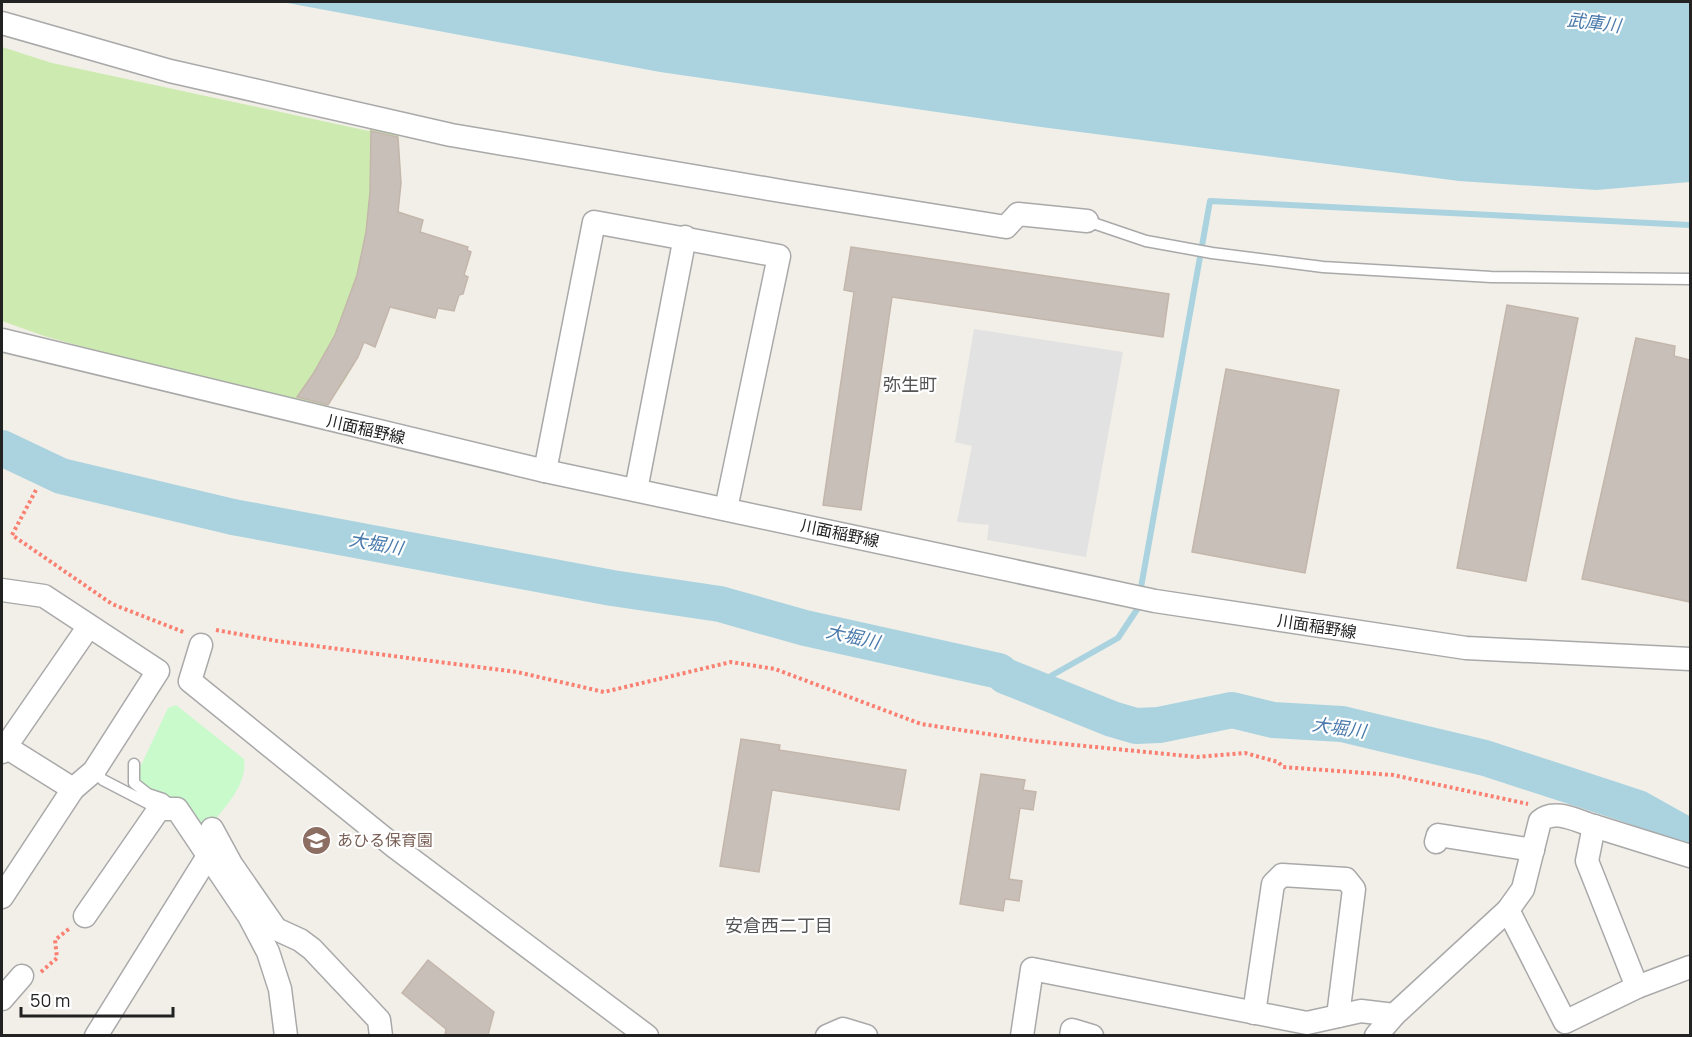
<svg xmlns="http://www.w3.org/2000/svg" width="1692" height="1037" font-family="Manrope,'Noto Sans JP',sans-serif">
<rect width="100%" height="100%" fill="#f2efe9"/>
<path fill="#cdebb0" d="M2,47l50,16 317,68 2,-6 27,5 3,53 -3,28 25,9 -19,75 -10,-2 -19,54 -11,-5c-10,26 -25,49 -43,71l-277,-77 -42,-15z"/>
<path fill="#c8facc" d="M176,705l68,54c4,28 -22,50 -37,71l-49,-39c-12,0 -17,-6 -21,-17l31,-66z"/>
<path fill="#e2e2e2" d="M974,329l149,23 -37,205 -99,-17 2,-15 -32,-3 15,-76 -17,-4z"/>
<path fill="#aad3df" d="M282,2h1408v180l-94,8 -137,-9 -418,-54 -381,-55z"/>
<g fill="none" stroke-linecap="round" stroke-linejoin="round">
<g stroke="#aad3df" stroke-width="6">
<path d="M1140,593l70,-392 480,24"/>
<path d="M1033,686l85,-48 20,-30 1,-5"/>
</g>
<path stroke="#aad3df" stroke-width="36" d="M2,448l59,28 172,41 379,71 108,16 85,24 194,43 6,5 107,43 24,7 23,-1 73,-15 41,10 69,4 143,34 123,40 30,10 52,29"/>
</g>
<g fill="#c7bfb8" stroke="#c4b6ab" stroke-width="1.5">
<path d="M371,131l27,6 3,46 -3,29 25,8 -3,12 48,15 -1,3 4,2 -7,23 4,2 -5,17 -4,1 -5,16 -16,-3 -3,10 -45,-11 -15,40 -11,-5 -6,15 -30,48 -31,-8 16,-23 22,-39 22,-60 9,-43 4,-40z"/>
<path d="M851,247l318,47 -6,43 -271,-40 -31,213 -38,-5 31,-213 -10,-2z"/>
<path d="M1507,305l71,13 -52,263 -69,-13z"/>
<path d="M1636,338l39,8 -1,10 16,4v242l-108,-23z"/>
<path d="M1226,369l113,21 -34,183 -113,-21z"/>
<path d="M741,739l39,6 -1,5 127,20 -7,40 -127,-20 -13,82 -39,-6z"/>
<path d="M981,774l44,6 -2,10 13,2 -3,18 -13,-2 -11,71 13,2 -3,20 -14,-2 -2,12 -43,-7z"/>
<path d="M428,960l66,52 -6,23h-43l1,-6 -44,-36z"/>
</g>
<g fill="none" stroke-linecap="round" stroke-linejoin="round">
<defs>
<g id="lane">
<path d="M1087,221l59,20 66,12 111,14 168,10 199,2"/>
<path d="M94,771l9,9 56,29 9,-6 -5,-4 -15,-5 -14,-11v-19"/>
</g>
<g id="street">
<path d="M2,23l168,48 281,64 336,57 219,35 12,-13 69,7"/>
<path d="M2,340l543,131 610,130 311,47 224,11"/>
<path d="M545,471l49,-249 185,34 -53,253"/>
<path d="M636,490l49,-253"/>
<path d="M2,590l42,6 114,75 -64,100 -21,18 -67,-42"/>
<path d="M201,645l-11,36 205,166 252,189"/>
<path d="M2,752l87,-126"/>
<path d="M212,829l19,35 45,65 24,11 12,9 67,71 2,16"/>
<path d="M1436,842l2,-7 95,15"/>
<path d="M2,897l71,-108"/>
<path d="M1508,910l57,112 72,-35 53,-20"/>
<path d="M85,916l74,-107h18l72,107 19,36 12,37 6,47"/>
<path d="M1637,987l-50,-126 7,-35 96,30"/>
<path d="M2,999l20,-23"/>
<path d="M1254,1013l19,-129 9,-9 64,4 8,10 -16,127"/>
<path d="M96,1036l112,-180"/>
<path d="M827,1036l16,-7 23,7"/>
<path d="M1022,1036l10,-67 275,54 54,-12 33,4 114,-105 15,-21 17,-68c14,-13 37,0 54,5"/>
<path d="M1071,1036l1,-6 20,6"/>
<path d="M1376,1036l18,-21"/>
</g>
</defs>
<use href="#lane" stroke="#a9a9a9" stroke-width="13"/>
<use href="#street" stroke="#a9a9a9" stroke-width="25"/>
<g stroke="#fa8072" stroke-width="4" stroke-dasharray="3 3" stroke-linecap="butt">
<path d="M36,490l-24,45 100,69 74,29"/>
<path d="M216,630l61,11 240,31 87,20 127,-30 44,7 146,55 113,17 163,16 48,-4 33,9 5,5 110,8 135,29"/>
<path d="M41,972l16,-14 -2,-18 15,-12"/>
</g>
<use href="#lane" stroke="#fff" stroke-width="10"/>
<use href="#street" stroke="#fff" stroke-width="22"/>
</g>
<defs>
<symbol id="school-disc" viewBox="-11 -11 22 22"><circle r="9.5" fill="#8d6e63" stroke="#fff"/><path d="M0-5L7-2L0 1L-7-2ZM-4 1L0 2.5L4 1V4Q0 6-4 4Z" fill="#fff"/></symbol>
</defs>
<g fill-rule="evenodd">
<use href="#school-disc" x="300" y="824" width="33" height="33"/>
</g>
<g text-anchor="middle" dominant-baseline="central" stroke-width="4.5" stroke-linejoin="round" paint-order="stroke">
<g font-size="16" fill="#222" stroke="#fff">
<text transform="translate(366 429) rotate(13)">川面稲野線</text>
<text transform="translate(840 533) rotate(12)">川面稲野線</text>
<text transform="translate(1317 626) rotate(9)">川面稲野線</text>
</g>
<g font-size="16" fill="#785e54" stroke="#fff" text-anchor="start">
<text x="337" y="840">あひる保育園</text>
</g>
<g font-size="18" font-style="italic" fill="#4a7aab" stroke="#fff">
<text transform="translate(1594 22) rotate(7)">武庫川</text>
<text transform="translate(376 543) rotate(10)">大堀川</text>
<text transform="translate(853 636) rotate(13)">大堀川</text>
<text transform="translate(1339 727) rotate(8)">大堀川</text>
</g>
<g font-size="18" fill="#555" stroke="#fff">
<text x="910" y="384">弥生町</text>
<text x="779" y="925">安倉西二丁目</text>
</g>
</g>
<rect width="1692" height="1037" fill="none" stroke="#222222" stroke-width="6"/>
<path d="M21 1007v9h152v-9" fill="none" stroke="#222222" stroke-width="3"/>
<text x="30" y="1007" font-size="18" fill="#222222" stroke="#ffffff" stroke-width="4.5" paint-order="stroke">50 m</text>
</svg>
